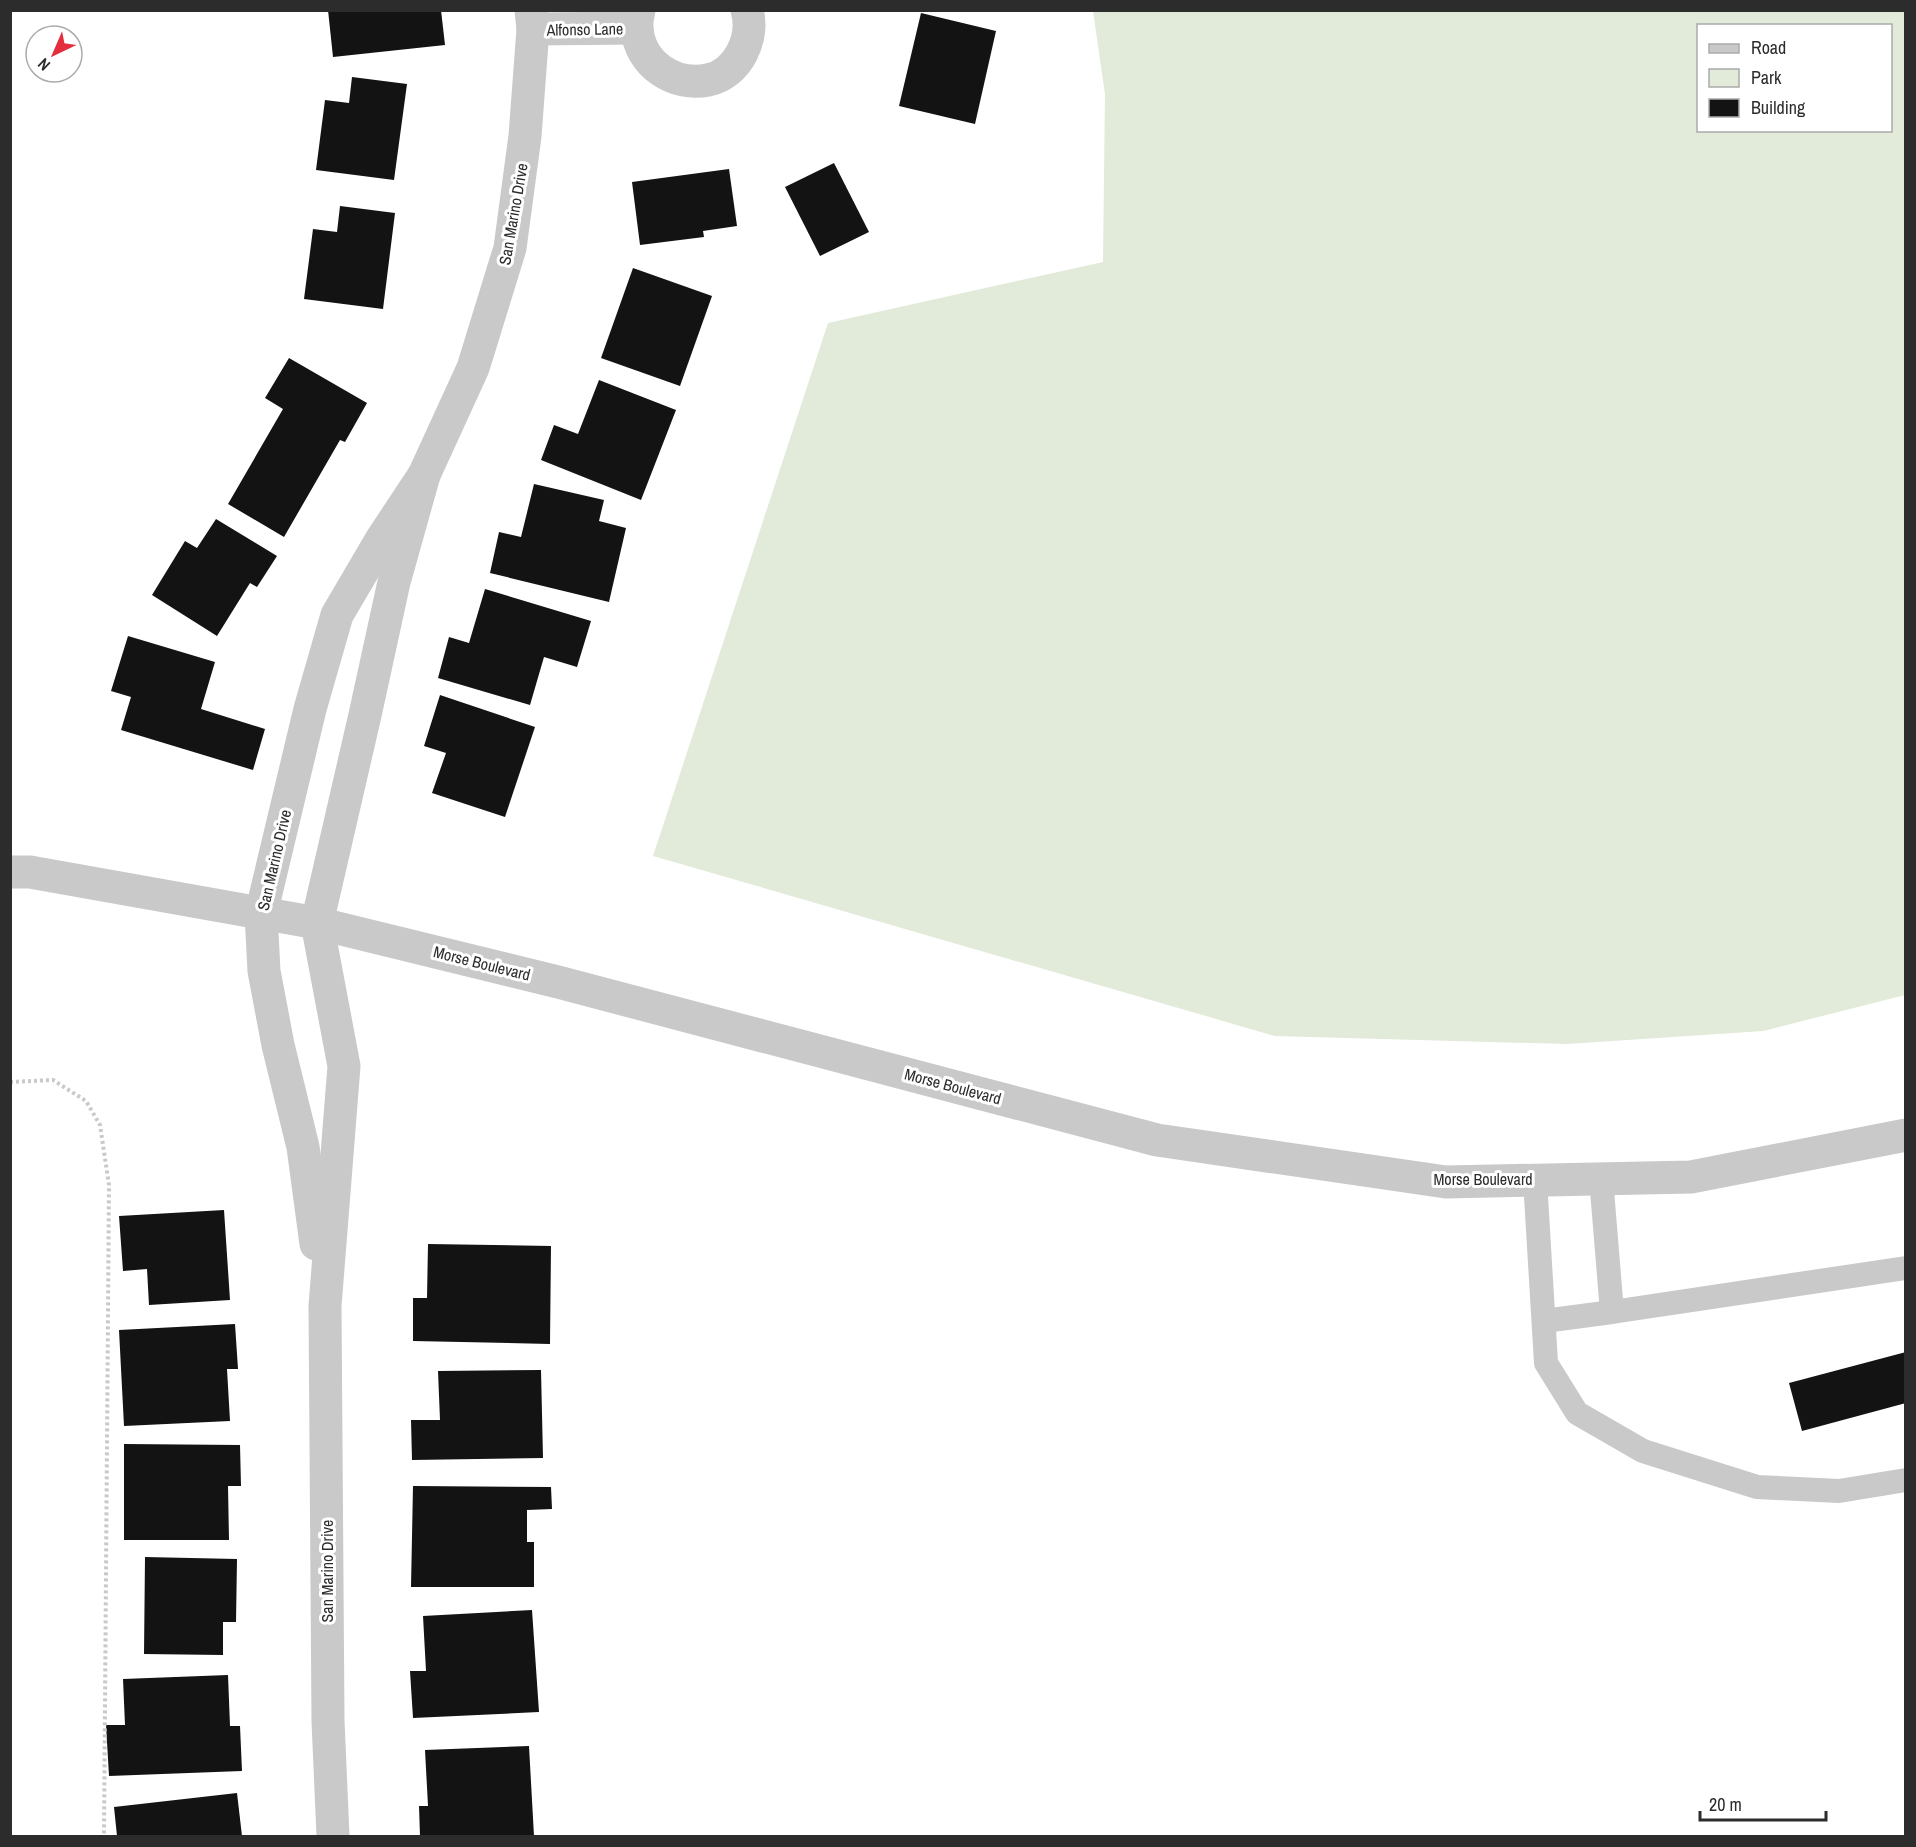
<svg xmlns="http://www.w3.org/2000/svg" width="1916" height="1847" font-family="'Archivo Narrow',sans-serif">
<rect width="100%" height="100%" fill="#fff"/>
<path fill="#e2ead9" fill-rule="evenodd" d="M1093,11h812v984l-142,36 -196,13 -292,-8 -622,-180 175,-533 275,-61 2,-168zM1698,26h192v104h-192z"/>
<g fill="#131313">
<path d="M328,10h113l4,35 -112,12z"/>
<path d="M921,13l75,18 -21,93 -76,-18z"/>
<path d="M352,77l55,7 -13,96 -78,-10 9,-70 24,3z"/>
<path d="M834,163l35,69 -49,24 -35,-69z"/>
<path d="M729,169l8,57 -34,5 1,6 -64,8 -8,-63z"/>
<path d="M340,206l55,7 -12,96 -79,-10 9,-70 24,3z"/>
<path d="M633,268l79,28 -32,90 -79,-28z"/>
<path d="M289,358l78,45 -22,39 -5,-2 -56,97 -56,-33 55,-95 -18,-11z"/>
<path d="M599,380l77,30 -35,90 -100,-40 13,-35 24,9z"/>
<path d="M534,484l70,16 -5,21 27,7 -17,74 -119,-29 9,-41 22,5z"/>
<path d="M216,519l61,37 -20,31 -7,-4 -33,53 -65,-41 33,-54 12,7z"/>
<path d="M485,589l106,32 -14,46 -33,-10 -14,48 -92,-27 11,-41 20,6z"/>
<path d="M128,636l87,26 -14,47 64,20 -12,41 -132,-40 10,-33 -20,-6z"/>
<path d="M440,695l95,32 -30,90 -73,-24 14,-40 -22,-7z"/>
<path d="M224,1210l6,90 -81,5 -2,-36 -24,2 -4,-55z"/>
<path d="M428,1244l123,2 -1,98 -137,-3v-43h14z"/>
<path d="M235,1324l3,45h-11l3,52 -106,5 -5,-96z"/>
<path d="M1906,1352v51l-104,28 -13,-48z"/>
<path d="M541,1370l2,88 -131,2 -1,-40h29l-2,-49z"/>
<path d="M124,1444l116,1 1,41h-13l1,54h-105z"/>
<path d="M413,1486l138,1 1,22 -25,1v32h7v45h-123z"/>
<path d="M145,1557l92,2 -1,63h-13v33l-79,-1z"/>
<path d="M532,1610l7,102 -126,6 -3,-47h16l-3,-55z"/>
<path d="M228,1675l2,51h10l2,45 -133,5 -3,-51h19l-2,-46z"/>
<path d="M529,1746l5,90h-114l-1,-30h9l-3,-56z"/>
<path d="M237,1793l5,43h-125l-3,-29z"/>
</g>
<g fill="none" stroke-linecap="round" stroke-linejoin="round">
<path stroke="#c9c9c9" stroke-width="4" stroke-dasharray="3 3" stroke-linecap="butt" d="M10,1082l43,-2 33,21 14,24 9,60 -5,651"/>
<g stroke="#c9c9c9" stroke-width="24">
<path d="M1601,1178l11,134 294,-44"/>
<path d="M1535,1180l11,183 31,50 66,38 114,36 82,4 67,-11"/>
<path d="M1544,1321l68,-9"/>
</g>
<g stroke="#c9c9c9" stroke-width="33">
<path d="M639,10c-1,6 -3,13 -2,19 3,35 37,58 71,51 30,-6 47,-42 39,-70"/>
<path d="M533,29l104,-1"/>
<path d="M316,1244l-13,-97 -25,-102 -14,-74 -3,-57 49,-205 27,-94 44,-75 43,-65 49,-107 37,-120 15,-112 8,-107 -2,-19"/>
<path d="M333,1836l-5,-115 -3,-415 19,-240 -27,-143 48,-208 29,-133 30,-107"/>
</g>
<path stroke="#c9c9c9" stroke-width="33" d="M10,872h20l287,51 241,59 599,158 289,42 245,-5 215,-42"/>
</g>
<g text-anchor="middle" dominant-baseline="central" stroke-width="6" stroke-linejoin="round" paint-order="stroke">
<g font-size="16" fill="#2c2c2c" stroke="#fff">
<text transform="translate(585 29) rotate(-1)">Alfonso Lane</text>
<text transform="translate(513 214) rotate(-80)">San Marino Drive</text>
<text transform="translate(274 860) rotate(-77)">San Marino Drive</text>
<text transform="translate(482 963) rotate(14)">Morse Boulevard</text>
<text transform="translate(953 1086) rotate(15)">Morse Boulevard</text>
<text x="1483" y="1179">Morse Boulevard</text>
<text transform="translate(327 1571) rotate(-90)">San Marino Drive</text>
</g>
</g>
<rect width="1916" height="1847" fill="none" stroke="#2c2c2c" stroke-width="24"/>
<rect x="1697" y="24" width="195" height="108" fill="#ffffff" stroke="#ababab" stroke-width="1.5"/>
<rect x="1709" y="44" width="30" height="9" fill="#c9c9c9" stroke="#ababab" stroke-width="1.5"/>
<text x="1751" y="54" font-size="18" fill="#2c2c2c">Road</text>
<rect x="1709" y="69" width="30" height="18" fill="#e2ead9" stroke="#ababab" stroke-width="1.5"/>
<text x="1751" y="84" font-size="18" fill="#2c2c2c">Park</text>
<rect x="1709" y="99" width="30" height="18" fill="#131313" stroke="#ababab" stroke-width="1.5"/>
<text x="1751" y="114" font-size="18" fill="#2c2c2c">Building</text>
<g transform="translate(54 54) rotate(224)"><circle r="28" fill="#ffffff" stroke="#ababab" stroke-width="1.5"/>
<path d="M0-4.5L10 22L0 15L-10 22Z" fill="#e32e3d"/>
<text y="-9" font-size="16" font-weight="bold" text-anchor="middle" fill="#2c2c2c">N</text>
</g>
<path d="M1700 1811v9h126v-9" fill="none" stroke="#2c2c2c" stroke-width="3"/>
<text x="1709" y="1811" font-size="18" fill="#2c2c2c" stroke="#ffffff" stroke-width="4.5" paint-order="stroke">20 m</text>
</svg>
